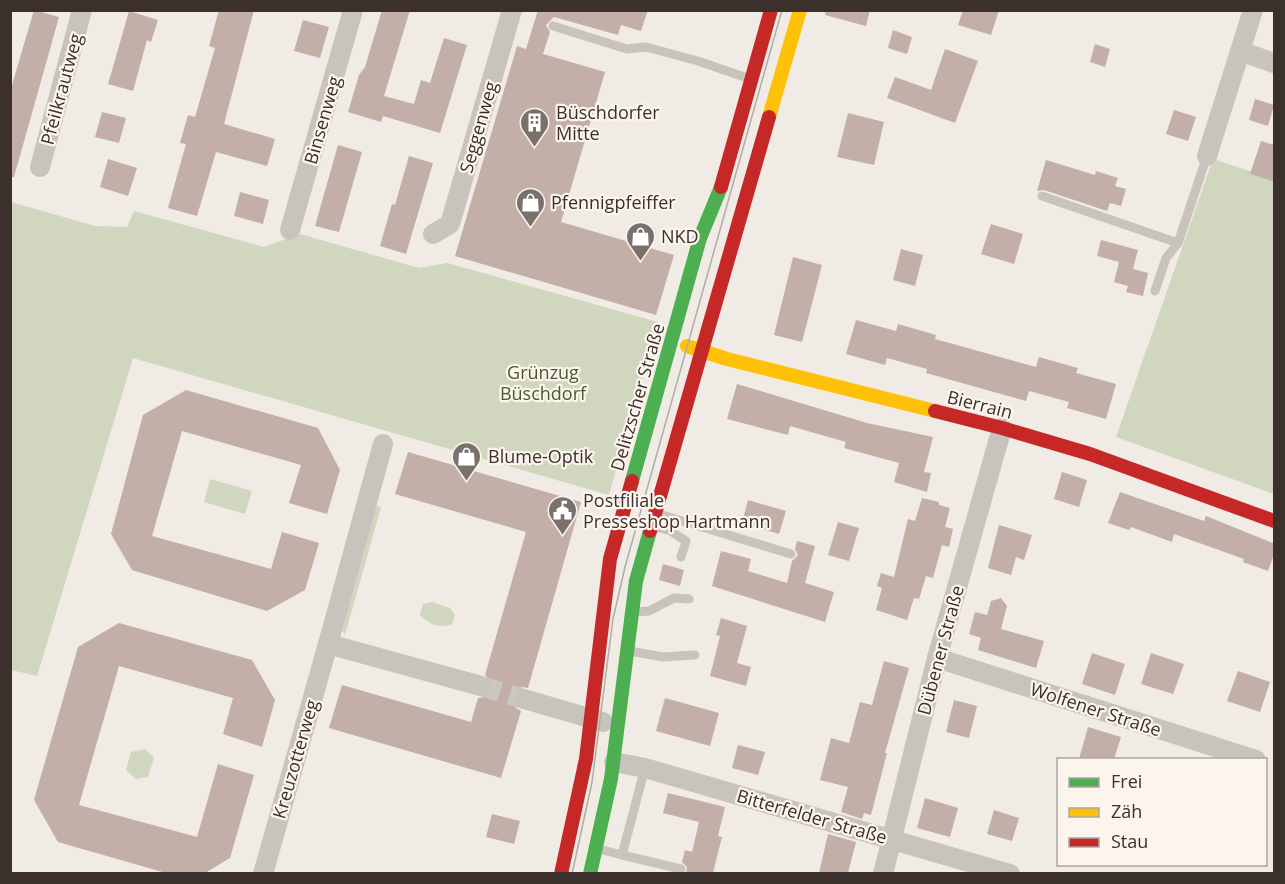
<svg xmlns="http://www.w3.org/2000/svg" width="1285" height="884" font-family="'Open Sans',sans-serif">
<rect width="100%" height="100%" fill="#f0ebe5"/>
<g fill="#d1d6bf">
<path d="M1213,159l61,20v315l-158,-57z"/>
<path d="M11,202l84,24 32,1 7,-16 130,36 36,-13 119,34 28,-5 211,59 -49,173 -476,-137 -96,318 -26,-6z"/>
<path d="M210,479l42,12 -7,23 -41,-12z"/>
<path d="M374,505l7,2 -36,128 -4,-6z"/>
<path d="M432,602l18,6 5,7 -3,9c-12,5 -24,0 -32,-9l3,-11z"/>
<path d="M145,749l9,9 -6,19 -12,2 -10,-9 5,-18z"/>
</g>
<g fill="#c3afa7">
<path d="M34,10l25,7 -45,160h-4v-85z"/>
<path d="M219,10h35l-30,114 51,15 -8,27 -51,-14 -19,64 -29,-8 18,-64 -6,-1 8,-28 7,2 20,-69 -6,-2z"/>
<path d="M382,10h28l-26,86 30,8 7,-24 9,3 14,-45 23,7 -27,88 -57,-17 -2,6 -33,-10 11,-37 6,-8z"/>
<path d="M538,10h110l-7,21 -20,-6 -3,10 -64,-18 -8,8 4,7 -7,22 62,18 -44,150 113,33 -18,60 -201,-59 62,-210 9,3z"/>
<path d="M826,10h44l-4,16 -41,-11z"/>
<path d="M963,10h36l-8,25 -33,-10z"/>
<path d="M129,11l29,9 -7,22 -4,-2 -14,51 -25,-7z"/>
<path d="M303,20l26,7 -9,31 -26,-7z"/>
<path d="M893,30l19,7 -5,17 -19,-6z"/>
<path d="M1095,44l15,5 -5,18 -15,-5z"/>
<path d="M945,49l33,12 -23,62 -68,-25 8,-21 36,13z"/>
<path d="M1255,99l19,6 -6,21 -19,-6z"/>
<path d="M1174,110l22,7 -8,24 -22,-7z"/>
<path d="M102,112l24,6 -7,25 -24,-6z"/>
<path d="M848,113l36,9 -10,43 -37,-8z"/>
<path d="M1261,141l14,4v37l-25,-8z"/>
<path d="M338,145l24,7 -23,80 -24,-6z"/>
<path d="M409,156l24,7 -27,91 -26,-8 12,-42 3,1z"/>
<path d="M108,159l29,9 -9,28 -28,-9z"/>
<path d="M1046,160l49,15 1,-4 22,7 -3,8 11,3 -5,17 -11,-3 -3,8 -63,-21 -7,1z"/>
<path d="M240,192l29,8 -6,24 -29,-8z"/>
<path d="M991,224l32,10 -9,30 -33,-10z"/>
<path d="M1101,240l37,10 -5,19 15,4 -5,23 -17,-4 2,-6 -14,-4 5,-20 -22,-6z"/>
<path d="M901,249l22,6 -8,31 -22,-6z"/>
<path d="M793,257l29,8 -20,77 -28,-7z"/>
<path d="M856,320l40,11 2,-7 38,11 -1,4 101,28 3,-10 39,11 -2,5 40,11 -10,35 -39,-11 2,-6 -40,-11 -3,10 -100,-28 1,-4 -40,-11 -2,7 -39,-11z"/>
<path d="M737,384l130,39 66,14 -9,35 7,1 -4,19 -33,-10 5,-19 -55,-15 2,-6 -56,-16 -2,9 -61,-16z"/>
<path d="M186,390l132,38 22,42 -13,44 -38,-11 12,-38 -119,-34 -30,105 119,33 11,-37 37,11 -14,47 -38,21 -135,-41 -21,-36 32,-119z"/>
<path d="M408,452l173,50 -53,186 -6,-1 -6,3 -4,6 3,11 6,4 -20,67 -172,-50 13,-43 129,37 7,-24 7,-1 7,-7v-8l-7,-7 41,-143 -131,-38z"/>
<path d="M1062,472l25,8 -8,27 -25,-8z"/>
<path d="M1120,492l84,29 2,-5 69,28v8l-7,19 -25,-9 1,-3 -70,-25 -2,8 -41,-15 -2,3 -21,-7z"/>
<path d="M922,498l17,4v3l11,3 -5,19 8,2 -4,18 -7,-2 -9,33 -7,-2 -7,23 -5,-1 -7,22 -31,-10 6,-22 -5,-2 4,-13 13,4 14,-58 7,2z"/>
<path d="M748,500l38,11 -7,23 -37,-11z"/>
<path d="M838,522l21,6 -10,33 -21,-6z"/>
<path d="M999,525l33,10 -8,25 -8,-3 -5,18 -23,-7z"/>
<path d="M797,541l18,5 -10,37 29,9 -9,30 -113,-36 9,-35 30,8 -3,12 39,12 5,-22 6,-6 -3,-6z"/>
<path d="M663,564l21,6 -4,16 -21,-6z"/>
<path d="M1001,598l6,8 -6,23 43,12 -8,27 -58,-18 3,-12 -12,-4 6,-22 12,3 4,-14z"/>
<path d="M721,618l26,8 -10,37 14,4 -5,19 -36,-10 10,-40 -4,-1z"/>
<path d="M119,623l133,37 23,40 -13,47 -39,-13 10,-36 -114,-32 -40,139 118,32 21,-73 36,11 -24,83 -25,15h-39l-108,-31 -24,-42 44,-153z"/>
<path d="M1092,653l33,11 -10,31 -33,-11z"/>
<path d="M1151,653l33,11 -11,30 -32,-10z"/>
<path d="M884,661l25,7 -24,85h2l-16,62 -7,-2 -2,6 -21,-7 7,-25 -28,-7 11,-42 18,5 11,-41 12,3z"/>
<path d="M1238,671l32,11 -10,30 -33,-11z"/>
<path d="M665,698l54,15 -9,33 -54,-15z"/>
<path d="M954,700l23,6 -8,32 -23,-6z"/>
<path d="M1088,727l33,10 -7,22h-35z"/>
<path d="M738,745l27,7 -7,23 -26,-7z"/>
<path d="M668,793l57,14 -7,29 4,1 -9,36h-27l1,-6 -5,-5 3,-12 7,2 7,-30 -36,-9z"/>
<path d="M925,798l33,10 -8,29 -33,-9z"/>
<path d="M994,810l25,8 -7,23 -25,-7z"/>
<path d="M492,814l28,7 -6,23 -28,-7z"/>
<path d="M828,834l28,8 -8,31h-29z"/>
</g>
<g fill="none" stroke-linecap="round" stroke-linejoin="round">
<path stroke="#ccc6c0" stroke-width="20" stroke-dasharray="20 10" stroke-linecap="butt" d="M481,686l43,13"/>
<g stroke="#c9c3be" stroke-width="9">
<path d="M553,26l74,23 19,-2 52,14 52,18"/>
<path d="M1042,196l136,47 29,-87"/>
<path d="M1155,291l11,-33 12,-15"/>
<path d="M659,514l132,40"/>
<path d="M655,527l14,3 17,11 -5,16"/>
<path d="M635,612l14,-1 25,-13 15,1"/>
<path d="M630,651l33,6 32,-2"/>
<path d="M599,849l23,6 23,-87"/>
<path d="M622,855l59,14"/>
</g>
<g stroke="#c9c3be" stroke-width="20">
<path d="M1240,51l34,12"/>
<path d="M1207,156l46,-146"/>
<path d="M40,167l42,-157"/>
<path d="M290,230l63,-220"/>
<path d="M433,234l17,-10 62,-214"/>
<path d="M383,444l-55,200 153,42"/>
<path d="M937,658l319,102"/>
<path d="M524,699l79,23"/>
<path d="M614,762l31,6 365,106"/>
<path d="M263,874l65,-230"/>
<path d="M883,874l54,-216 65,-230"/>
</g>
<g stroke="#4caf50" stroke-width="14">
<path d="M632,481l68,-243 21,-51"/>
<path d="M590,874l21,-95 25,-198 14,-50"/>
</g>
<g stroke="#ffc107" stroke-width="14">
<path d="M769,117l31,-107"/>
<path d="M687,346l40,13 208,52"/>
</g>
<g stroke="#c62828" stroke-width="14">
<path d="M721,187l50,-177"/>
<path d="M935,411l67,17 88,26 184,67"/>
<path d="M650,531l119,-414"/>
<path d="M561,874l25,-115 24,-200 22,-78"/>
</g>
<path stroke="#b1aca8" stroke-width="1.5" d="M572,874l20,-92 21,-163 12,-52 157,-557"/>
</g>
<defs>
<symbol id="building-pin" viewBox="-11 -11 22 30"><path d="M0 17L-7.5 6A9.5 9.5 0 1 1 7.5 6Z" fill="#7a716c" stroke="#fbf5ee"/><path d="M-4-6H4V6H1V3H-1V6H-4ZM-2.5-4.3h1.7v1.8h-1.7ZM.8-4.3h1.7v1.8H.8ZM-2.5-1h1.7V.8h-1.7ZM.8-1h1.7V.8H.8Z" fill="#fff"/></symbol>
<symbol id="shop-pin" viewBox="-11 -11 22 30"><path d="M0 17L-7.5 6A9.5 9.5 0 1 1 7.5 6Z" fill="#7a716c" stroke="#fbf5ee"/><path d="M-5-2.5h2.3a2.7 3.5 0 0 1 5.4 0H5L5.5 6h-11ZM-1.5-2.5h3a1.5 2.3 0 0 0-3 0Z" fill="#fff"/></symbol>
<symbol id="civic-pin" viewBox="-11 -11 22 30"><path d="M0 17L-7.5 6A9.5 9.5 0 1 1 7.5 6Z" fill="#7a716c" stroke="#fbf5ee"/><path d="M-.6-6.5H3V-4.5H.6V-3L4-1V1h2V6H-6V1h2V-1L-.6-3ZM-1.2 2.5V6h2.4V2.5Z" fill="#fff"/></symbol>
</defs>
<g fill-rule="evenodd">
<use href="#building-pin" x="518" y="106" width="33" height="45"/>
<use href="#shop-pin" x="514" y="186" width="33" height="45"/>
<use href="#shop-pin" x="624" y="220" width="33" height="45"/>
<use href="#shop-pin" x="450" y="440" width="33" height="45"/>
<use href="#civic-pin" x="546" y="494" width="33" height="45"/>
</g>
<g text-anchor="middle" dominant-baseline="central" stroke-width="4.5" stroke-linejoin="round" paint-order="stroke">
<g font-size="18" fill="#3b302b" stroke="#fbf5ee">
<text transform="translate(61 89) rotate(-75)">Pfeilkrautweg</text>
<text transform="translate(322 120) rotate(-74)">Binsenweg</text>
<text transform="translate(478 127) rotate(-74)">Seggenweg</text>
<text transform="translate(637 397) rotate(-74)">Delitzscher Straße</text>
<text transform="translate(980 404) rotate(14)">Bierrain</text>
<text transform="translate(940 650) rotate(-75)">Dübener Straße</text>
<text transform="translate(1096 709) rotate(18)">Wolfener Straße</text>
<text transform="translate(295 759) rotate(-74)">Kreuzotterweg</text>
<text transform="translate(812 816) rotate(16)">Bitterfelder Straße</text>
</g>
<g font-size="18" fill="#3b302b" stroke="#fbf5ee" text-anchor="start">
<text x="556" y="112">Büschdorfer<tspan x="556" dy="21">Mitte</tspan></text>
<text x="551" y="202">Pfennigpfeiffer</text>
<text x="661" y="236">NKD</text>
<text x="488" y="456">Blume-Optik</text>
<text x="583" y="500">Postfiliale<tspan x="583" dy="21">Presseshop Hartmann</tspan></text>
</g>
<g font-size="18" fill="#4a5a2e" stroke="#fbf5ee">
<text x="543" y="372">Grünzug<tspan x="543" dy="21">Büschdorf</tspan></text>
</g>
</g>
<rect width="1285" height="884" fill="none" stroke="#3b302b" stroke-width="24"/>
<rect x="1057" y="758" width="210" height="108" fill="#fbf5ee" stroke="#aea6a0" stroke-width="1.5"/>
<rect x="1069" y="778" width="30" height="9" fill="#4caf50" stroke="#aea6a0" stroke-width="1.5"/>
<text x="1111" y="788" font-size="18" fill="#3b302b">Frei</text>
<rect x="1069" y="808" width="30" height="9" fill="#ffc107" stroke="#aea6a0" stroke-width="1.5"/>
<text x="1111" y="818" font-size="18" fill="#3b302b">Zäh</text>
<rect x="1069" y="838" width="30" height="9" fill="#c62828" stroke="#aea6a0" stroke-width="1.5"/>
<text x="1111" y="848" font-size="18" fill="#3b302b">Stau</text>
</svg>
